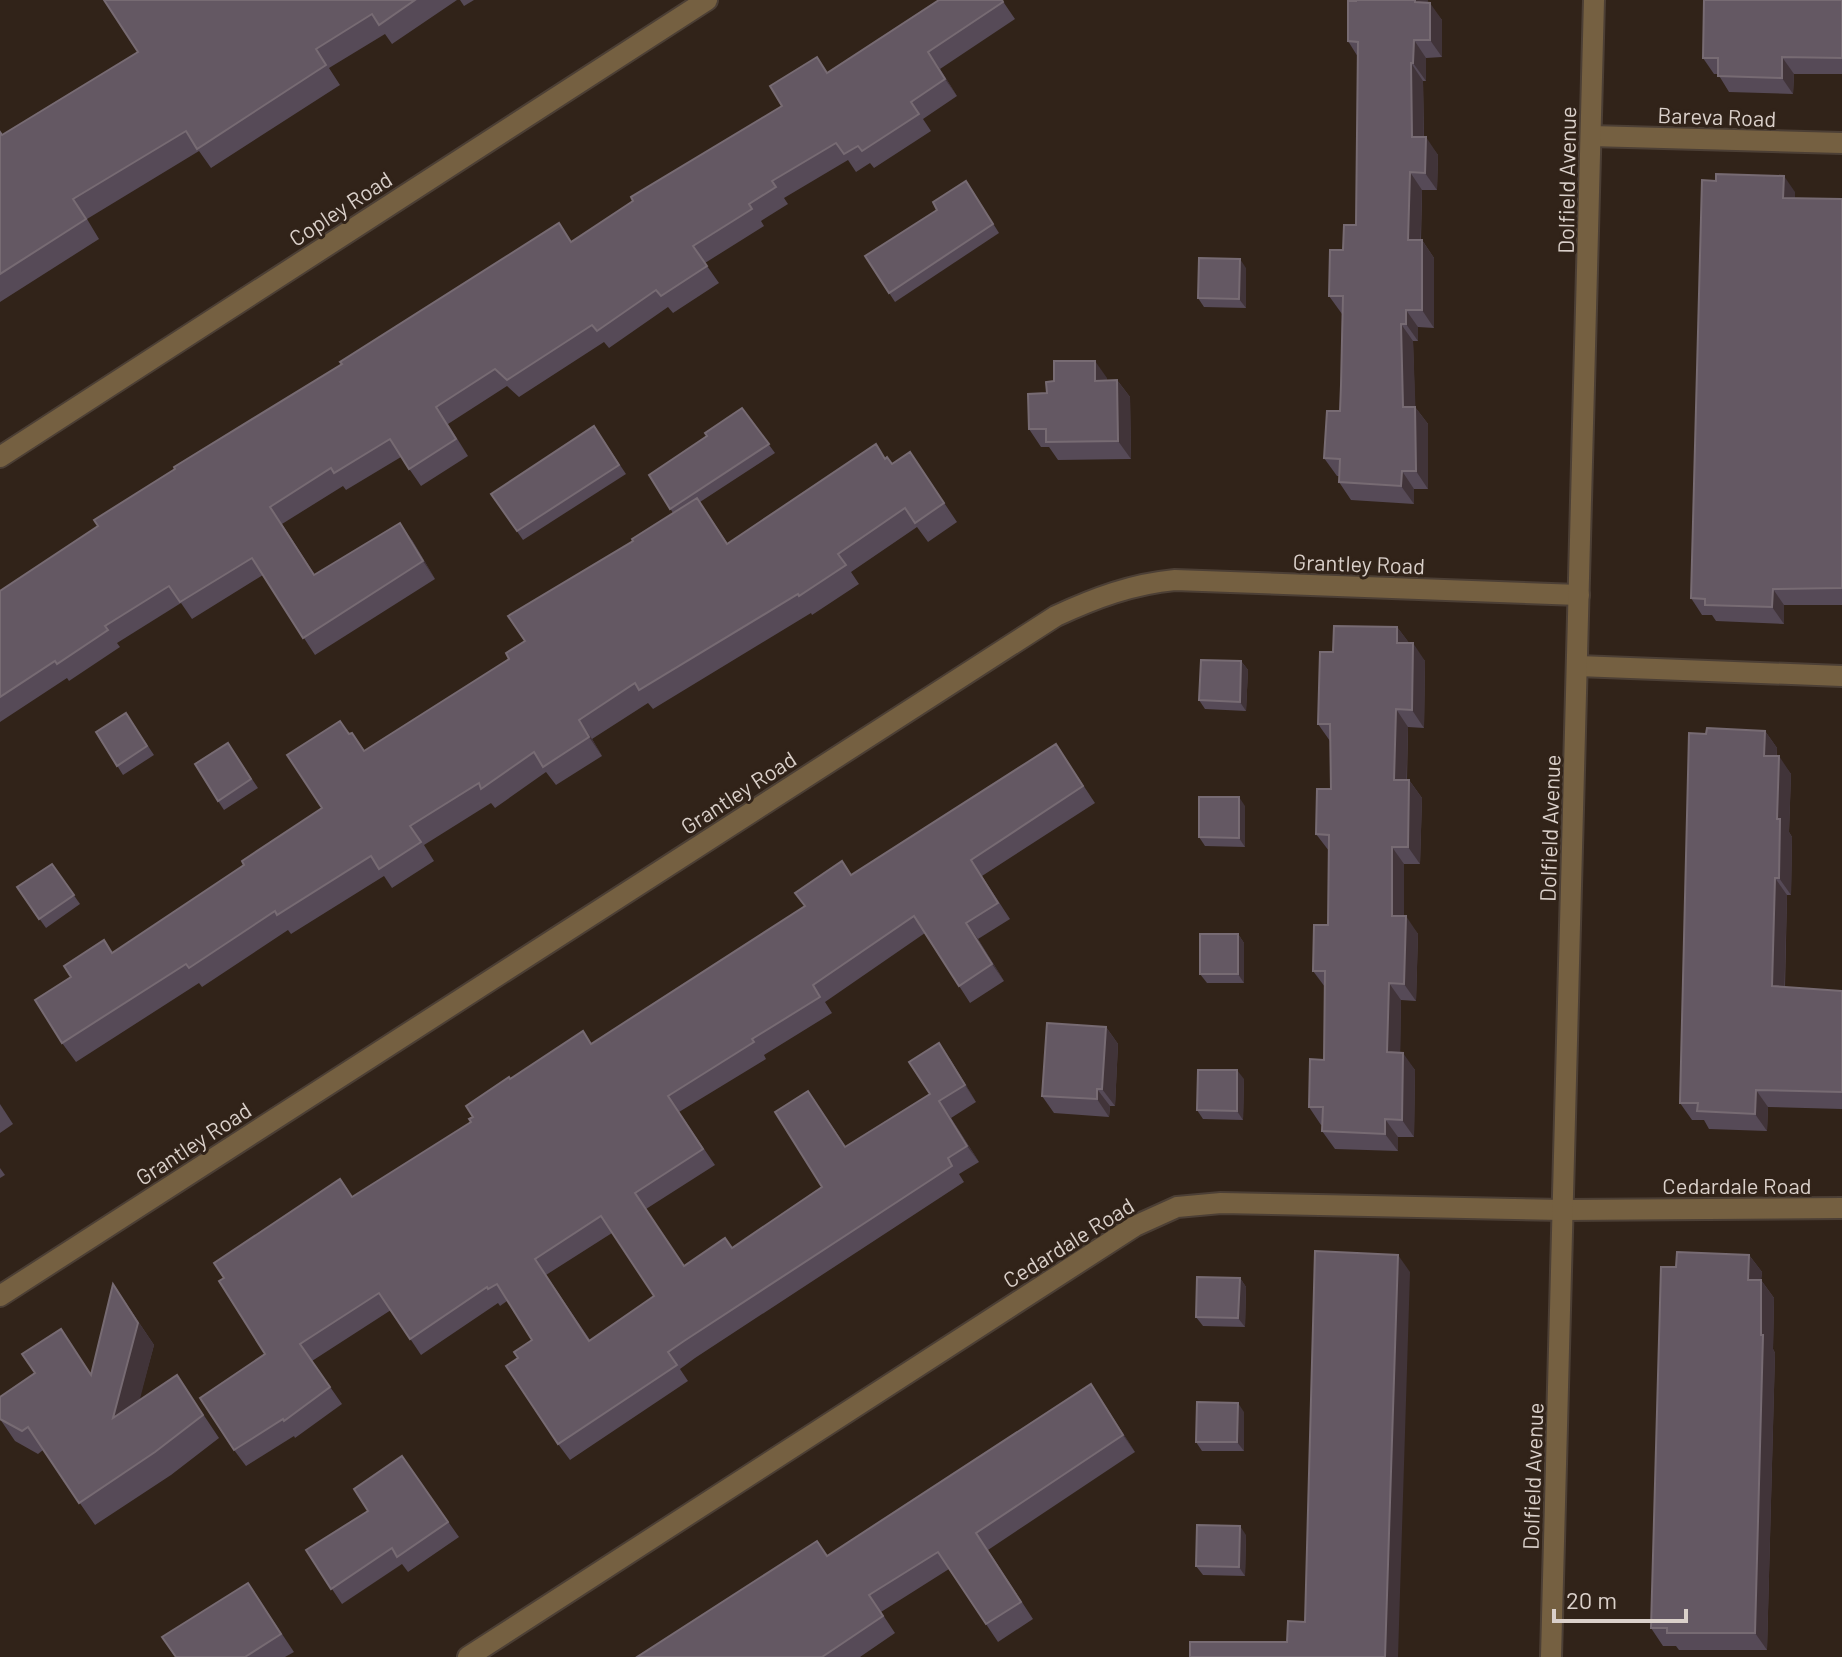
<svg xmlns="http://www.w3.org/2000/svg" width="1842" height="1657" font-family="Barlow,sans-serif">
<rect width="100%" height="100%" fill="#312319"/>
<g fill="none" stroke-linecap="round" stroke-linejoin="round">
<defs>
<g id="minor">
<path d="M1591,136l251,7"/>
<path d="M0,457l707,-457"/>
<path d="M1578,666l264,10"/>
<path d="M0,1296l1056,-680c39,-18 76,-32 119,-36l404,15"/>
<path d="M468,1657l667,-431 42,-19 44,-4 342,7 279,-2"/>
<path d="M1551,1657l43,-1657"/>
</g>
</defs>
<use href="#minor" stroke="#4c3f35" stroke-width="24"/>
<use href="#minor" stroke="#756041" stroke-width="20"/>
</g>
<g fill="#564a57" fill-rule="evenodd">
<path d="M104,0h353l-65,44 -7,-10 -56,34 11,17 -129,83 -12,-17 -112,68 12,20 -99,63v-171l3,4 135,-83z"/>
<path d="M460,0h14l-10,6z"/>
<path d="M1002,0l13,19 -75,50 17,27 -34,23 8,12 -57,37 -4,-5 -14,9 -8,-12 -64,38 4,6 -27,17 3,5 -59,37 14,20 -46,30 -5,-6 -59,41 -5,-6 -85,55 -12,-11 -59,38 20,32 -47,30 -20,-29 -55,33 -3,-4 -61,38 33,51 97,-35 23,39 -120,76 -52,-80 -71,44 -11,-16 -64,40 3,4 -51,34 -2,-3 -67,44v-131l572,-349 210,-136 46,-34z"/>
<path d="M1842,0v74h-48l-1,20 -64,-2 -11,-18h-4l-11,-16z"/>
<path d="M1428,3l14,17v37l-16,1v23h-3l1,56 14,18 -1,35h-15l-1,50h1l12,18v70l-16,-1v14h-5l2,66 13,17v65h-14v15l-63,-4 -12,-18v-6h-2l-13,-18 16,-47 1,-26 1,-71 -13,-18 14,-46 13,-25 2,-168 -10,-16z"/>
<path d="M1716,181l79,11v6l47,1v406h-58v19l-68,-3 -4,-6h-10l-11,-17z"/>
<path d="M972,190l27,43 -104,69 -30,-46z"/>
<path d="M1246,268v40l-42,-1 -6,-9z"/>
<path d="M1107,378v2h10l13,17 1,62 -73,1 -9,-13h-8l-12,-18 18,-36z"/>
<path d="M742,408l33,45 -75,49 28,42 158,-86 6,6 18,-12 47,70 -29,20 -11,-15 -66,45 8,12 -47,31 -1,-2 -158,96 -5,-6 -56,36 10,17 -46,29 -10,-13 -51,36 -4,-5 -67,42 10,16 -42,27 -8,-12 -93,58 -3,-4 -86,57 -3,-4 -123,79 -14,-19 51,-90 131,-88 78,-57 28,-74 2,-1 13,18 144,-92 16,-18 108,-100 40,-28 -24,-38 58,-39z"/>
<path d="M594,426l32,48 -103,66 -32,-46z"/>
<path d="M1397,627l12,16 16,18 -1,67 -16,-1 -1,53h2l13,18 -2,66h-16v52l14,18 -2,67 -15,-1 -1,52 15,18 -1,67h-16v14l-63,-2 -13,-18 1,-6h-2l-12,-18 15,-47 1,-73 -12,-16 15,-46 1,-74 -13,-17 15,-45 -1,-48 -12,-17 15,-72z"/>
<path d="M1241,661l7,9 -2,41 -41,-2 -6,-9z"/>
<path d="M126,713l28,42 -31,20 -27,-43z"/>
<path d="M1765,731l12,17v8l14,18 -2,58 3,5 -1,58h-4l-2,92 57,4v118l-74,-2 -1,24 -58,-2 -5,-9h-12l-12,-17 26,-369z"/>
<path d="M228,743l30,45 -34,22 -6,-9z"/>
<path d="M1056,744l39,59 -113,73 28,43 -32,20 26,42 -34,22 -45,-70 -100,69 7,11 -68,42 2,4 -87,53 36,53 -69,44 38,57 48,-18 90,-61 -14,-96 38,56 84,-53 20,-35 26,43 -25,16 28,44 -20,12 5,8 -269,176 -15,11 8,12 -118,79 -12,-16 -40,-86 14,-18 -25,-39 -7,5 -2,-3 -77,52 -30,-45 -79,51 30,43 -47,34 -1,-2 -48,30 -12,-16 31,-96 -41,-76 247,-156 2,-5 37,-38 82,-35 213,-138 46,-31zM612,1233l42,63 -64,44 -44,-65z"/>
<path d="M1245,806v41l-40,-1 -6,-9z"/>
<path d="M52,864l28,40 -34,24 -29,-41z"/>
<path d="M1238,934l6,9v40h-37l-7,-9z"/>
<path d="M1106,1027l12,17 -3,62h-5l-1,11 -55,-4 -12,-17z"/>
<path d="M1244,1079l-1,41 -40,-1 -6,-9z"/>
<path d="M0,1104l13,20 -13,9z"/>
<path d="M0,1168l5,7 -5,3z"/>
<path d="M1749,1255l13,17 -1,8 13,18 -1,51 2,4 -8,297h-88l-3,-4h-13l-12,-18 25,-361z"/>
<path d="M1240,1278l6,9 -1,40 -42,-1 -7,-9z"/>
<path d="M113,1284l41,61 -15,55 38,-25 42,63 -48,37 -76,50 -52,-75 -5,4 -23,-13 -15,-22 92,-45z"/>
<path d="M1091,1384l44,68 -147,98 45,69 -35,23 -49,-73 -68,43 14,21 -35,24h-223l190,-101z"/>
<path d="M1244,1412v39h-42l-6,-9z"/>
<path d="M402,1456l57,81 -51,35 -6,-8 -60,40 -36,-54 62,-39z"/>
<path d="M1246,1535l-1,41 -42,-1 -7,-9z"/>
<path d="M248,1583l46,69 -9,5h-109z"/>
</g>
<g fill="#413439">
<path d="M1415,0h13l-1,20 -12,-18z"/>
<path d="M1430,3l12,17v37l-12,-17z"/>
<path d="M1414,40l12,18v23l-13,-18z"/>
<path d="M928,52l12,17 17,27 -12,-17z"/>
<path d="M1782,57l12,17 -1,20 -11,-16z"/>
<path d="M1411,63l12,18 1,73 -12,-17z"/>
<path d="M1426,137l12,18 -1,35 -12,-17z"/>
<path d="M1410,172l12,18 -2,67 -12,-17z"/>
<path d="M1784,176l11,16v22l-12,-16z"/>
<path d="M1422,240l12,18v70l-12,-18z"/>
<path d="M1240,259l6,9v40l-7,-9z"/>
<path d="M1406,310l12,17v14l-12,-17z"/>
<path d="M1401,324l12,17 3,80 -1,-14 13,17v65l-12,-18 -13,-64z"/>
<path d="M1095,361l12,17 1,20 -13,-17z"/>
<path d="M1117,380l13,17 1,62 -13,-18z"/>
<path d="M1402,471l12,18v15l-13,-18z"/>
<path d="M400,523l12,17 23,39 -12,-18z"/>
<path d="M1773,589l11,16v19l-12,-17z"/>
<path d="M1397,627l13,17 -13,-1z"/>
<path d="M1413,643l12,18 -1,67 -12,-18z"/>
<path d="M1241,661l7,9 -2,41 -6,-9z"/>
<path d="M1396,709l12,18 -2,71 -12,-18z"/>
<path d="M579,720l13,19 10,17 -13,-19z"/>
<path d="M1765,731l12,17 -1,25 -12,-17z"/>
<path d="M1779,756l12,18 -2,58 3,5 -1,58 -12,-17 -2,-59z"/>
<path d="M1409,780l13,18 -2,66 -12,-17z"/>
<path d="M1239,797l6,9v41l-6,-9z"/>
<path d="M1392,847l12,17v70l-12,-18z"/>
<path d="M1775,878l12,17 -3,108 -12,-17z"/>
<path d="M1406,916l12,18 -2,67 -12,-17z"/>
<path d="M966,923l12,16 26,42 -12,-17z"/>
<path d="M1238,934l6,9v40l-6,-9z"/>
<path d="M1389,983l12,17 -1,70 -13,-18z"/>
<path d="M1106,1027l12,17 -3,62 -13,-17z"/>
<path d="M939,1043l11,16 26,43 -11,-17z"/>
<path d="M1403,1053l12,17 -1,67 -12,-17z"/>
<path d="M1237,1070l7,9 -1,41 -6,-9z"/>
<path d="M1097,1089l13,17 -1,11 -12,-18z"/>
<path d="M1756,1090l12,17 -1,24 -12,-17z"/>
<path d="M939,1101l12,17 28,44 -12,-16z"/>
<path d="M1385,1119l13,18v14l-13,-17z"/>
<path d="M1398,1255l12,17 -12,385h-13z"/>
<path d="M1749,1255l13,17 -1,8 13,18 -1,51 2,4 -8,297 -12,-17 6,-298 -13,-55z"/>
<path d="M1240,1278l6,9 -1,40 -7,-9z"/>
<path d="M113,1284l41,61 -25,96 -16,-23z"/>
<path d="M1091,1384l12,18 32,50 -12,-17z"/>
<path d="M1238,1403l6,9v39l-7,-9z"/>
<path d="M1240,1526l6,9 -1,41 -6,-9z"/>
</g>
<g fill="#645863" stroke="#776b73" stroke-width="2" fill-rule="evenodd">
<path d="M104,0h311l-36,25 -7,-11 -56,35 10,16 -129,84 -11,-18 -113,68 13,20 -86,55v-142l2,3 136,-83z"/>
<path d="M939,0h63l1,2 -75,50 17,27 -34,23 8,12 -57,37 -4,-5 -14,8 -8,-11 -64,38 4,6 -27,17 3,5 -59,37 14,20 -46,30 -5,-6 -59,41 -5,-6 -85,55 -12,-11 -59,38 20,32 -47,30 -19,-30 -56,34 -3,-5 -61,39 44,68 86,-52 23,38 -120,77 -51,-80 -72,44 -11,-16 -64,40 3,4 -51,34 -2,-3 -55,36v-106l98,-65 -4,-6 81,-51 -1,-2 168,-103 -2,-2 219,-139 12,19 62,-41 -2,-4 151,-91 -12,-20 47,-29 10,16z"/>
<path d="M1356,0h59v2l15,1v37h-16l-1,23h-2l1,74h14l-1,36 -15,-1 -2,68h14v70h-16v14h-5l2,83h12l1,64h-14l-1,15 -62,-4 1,-23 -16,-1 3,-47h13l1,-26 2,-89h-14l1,-46h13l1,-25h12l2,-183 -10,-1v-40h8z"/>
<path d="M1704,0h138v58l-60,-1v21l-64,-2v-18h-15z"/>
<path d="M1716,174l68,2 -1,22 59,1v389l-69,1 -1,18 -67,-2v-6l-14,-1 11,-418 14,1z"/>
<path d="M966,181l27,43 -104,69 -24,-37 72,-46 -4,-8z"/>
<path d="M1199,258l41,1 -1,40 -41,-1z"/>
<path d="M1054,361h41v20l22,-1 1,61 -72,1v-13h-17l-1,-35 19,-1 -1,-11 8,-1z"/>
<path d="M742,408l27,36 -99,65 -21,-34 58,-39 -2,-3z"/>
<path d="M594,426l25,39 -102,66 -26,-37z"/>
<path d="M876,444l9,15 2,-2 5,7 18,-12 34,51 -29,20 -10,-15 -67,46 8,11 -47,31 -1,-2 -159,96 -4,-7 -56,37 10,17 -46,30 -9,-15 -53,37 -2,-6 -69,43 11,16 -42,27 -8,-13 -94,59 -2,-4 -86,57 -3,-4 -124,79 -27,-43 36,-23 -7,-11 40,-26 8,13 132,-88 -2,-4 80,-53 -35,-53 53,-34 9,13 3,-1 12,18 145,-92 -3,-6 19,-12 -17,-25 125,-75 -1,-2 65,-41 30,46z"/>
<path d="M1334,626l63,1v16h16l-1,67 -16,-1 -2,71h15l-1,67h-16v69h14l-2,68 -15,-1 -2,69 16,1 -1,67 -17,-1v15l-63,-3 1,-24h-14l1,-48 14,1 1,-89h-12l1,-46h14l1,-90 -13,-1 1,-45h14l-1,-65h-12l2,-72h13z"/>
<path d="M1201,660l40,1 -1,41 -41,-2z"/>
<path d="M126,713l21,33 -30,20 -21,-34z"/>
<path d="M1707,728l58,3 -1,25h15l-2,63h3l-1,59h-4l-3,108 70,5v101l-86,-2 -1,24 -58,-3 1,-8h-18l9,-370 17,1z"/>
<path d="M228,743l23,36 -33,22 -23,-37z"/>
<path d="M1056,744l27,42 -112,74 27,43 -32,20 26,41 -33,22 -45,-70 -101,69 7,12 -68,42 2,3 -86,54 35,53 -68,44 49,73 41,-28 7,10 90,-61 -47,-75 33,-21 37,56 85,-53 -21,-32 30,-19 26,42 -26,16 28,45 -19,12 4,8 -268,175 -16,11 9,13 -119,79 -52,-78 12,-8 -4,-6 18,-12 -35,-56 -9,5 -1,-2 -77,52 -31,-46 -79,51 30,43 -46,34 -1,-2 -49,31 -34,-52 65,-44 -46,-73 5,-3 -10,-15 126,-84 12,18 119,-75 -2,-3 4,-2 -7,-11 43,-29 1,2 73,-48 8,13 214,-138 -10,-13 47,-32 9,14zM601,1216l53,80 -65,45 -54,-82z"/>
<path d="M1199,797h40v41l-40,-1z"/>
<path d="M52,864l22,31 -35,24 -22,-32z"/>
<rect x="1200" y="934" width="38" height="40"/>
<path d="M1047,1023l59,4 -4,62h-5v10l-55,-3z"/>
<path d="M1198,1070h39v41l-40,-1z"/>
<path d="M1315,1251l83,4 -13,402h-195v-15h97l1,-21 17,1z"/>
<path d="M1677,1252l72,3 -1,25h13v55h2l-8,298h-88v-5h-16l10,-361h15z"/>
<path d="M1197,1277l43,1 -2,40 -42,-1z"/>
<path d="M113,1284l25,39 -25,95 64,-43 26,40 -48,37 -76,51 -51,-76 -6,4 -22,-12v-22l35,-24 -13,-19 39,-25 30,46z"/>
<path d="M1091,1384l32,51 -147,98 45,69 -35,22 -48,-72 -69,43 14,21 -61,41h-185l180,-116 10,15z"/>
<path d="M1197,1402l41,1 -1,39h-41z"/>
<path d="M402,1456l46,66 -51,35 -5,-9 -61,41 -25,-39 62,-39 -14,-22z"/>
<path d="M1197,1525l43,1 -1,41 -43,-1z"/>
<path d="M248,1583l33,51 -36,23h-69l-14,-20z"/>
</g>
<g text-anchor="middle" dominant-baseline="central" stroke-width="6" stroke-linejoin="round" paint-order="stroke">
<g font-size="22" fill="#dad0ca" stroke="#312319">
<text transform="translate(1717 116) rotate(2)">Bareva Road</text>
<text transform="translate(1566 180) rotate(-89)">Dolfield Avenue</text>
<text transform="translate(340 208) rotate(-33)">Copley Road</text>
<text transform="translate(1359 563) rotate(2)">Grantley Road</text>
<text transform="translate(738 792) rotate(-33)">Grantley Road</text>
<text transform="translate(1549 828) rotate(-88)">Dolfield Avenue</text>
<text transform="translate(193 1143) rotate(-33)">Grantley Road</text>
<text x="1737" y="1185">Cedardale Road</text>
<text transform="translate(1068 1242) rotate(-32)">Cedardale Road</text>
<text transform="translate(1532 1476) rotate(-88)">Dolfield Avenue</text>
</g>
</g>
<path d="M1554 1609v12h132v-12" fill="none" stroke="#dad0ca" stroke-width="4"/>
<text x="1566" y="1609" font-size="24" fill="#dad0ca" stroke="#312319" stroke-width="6" paint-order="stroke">20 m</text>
</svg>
